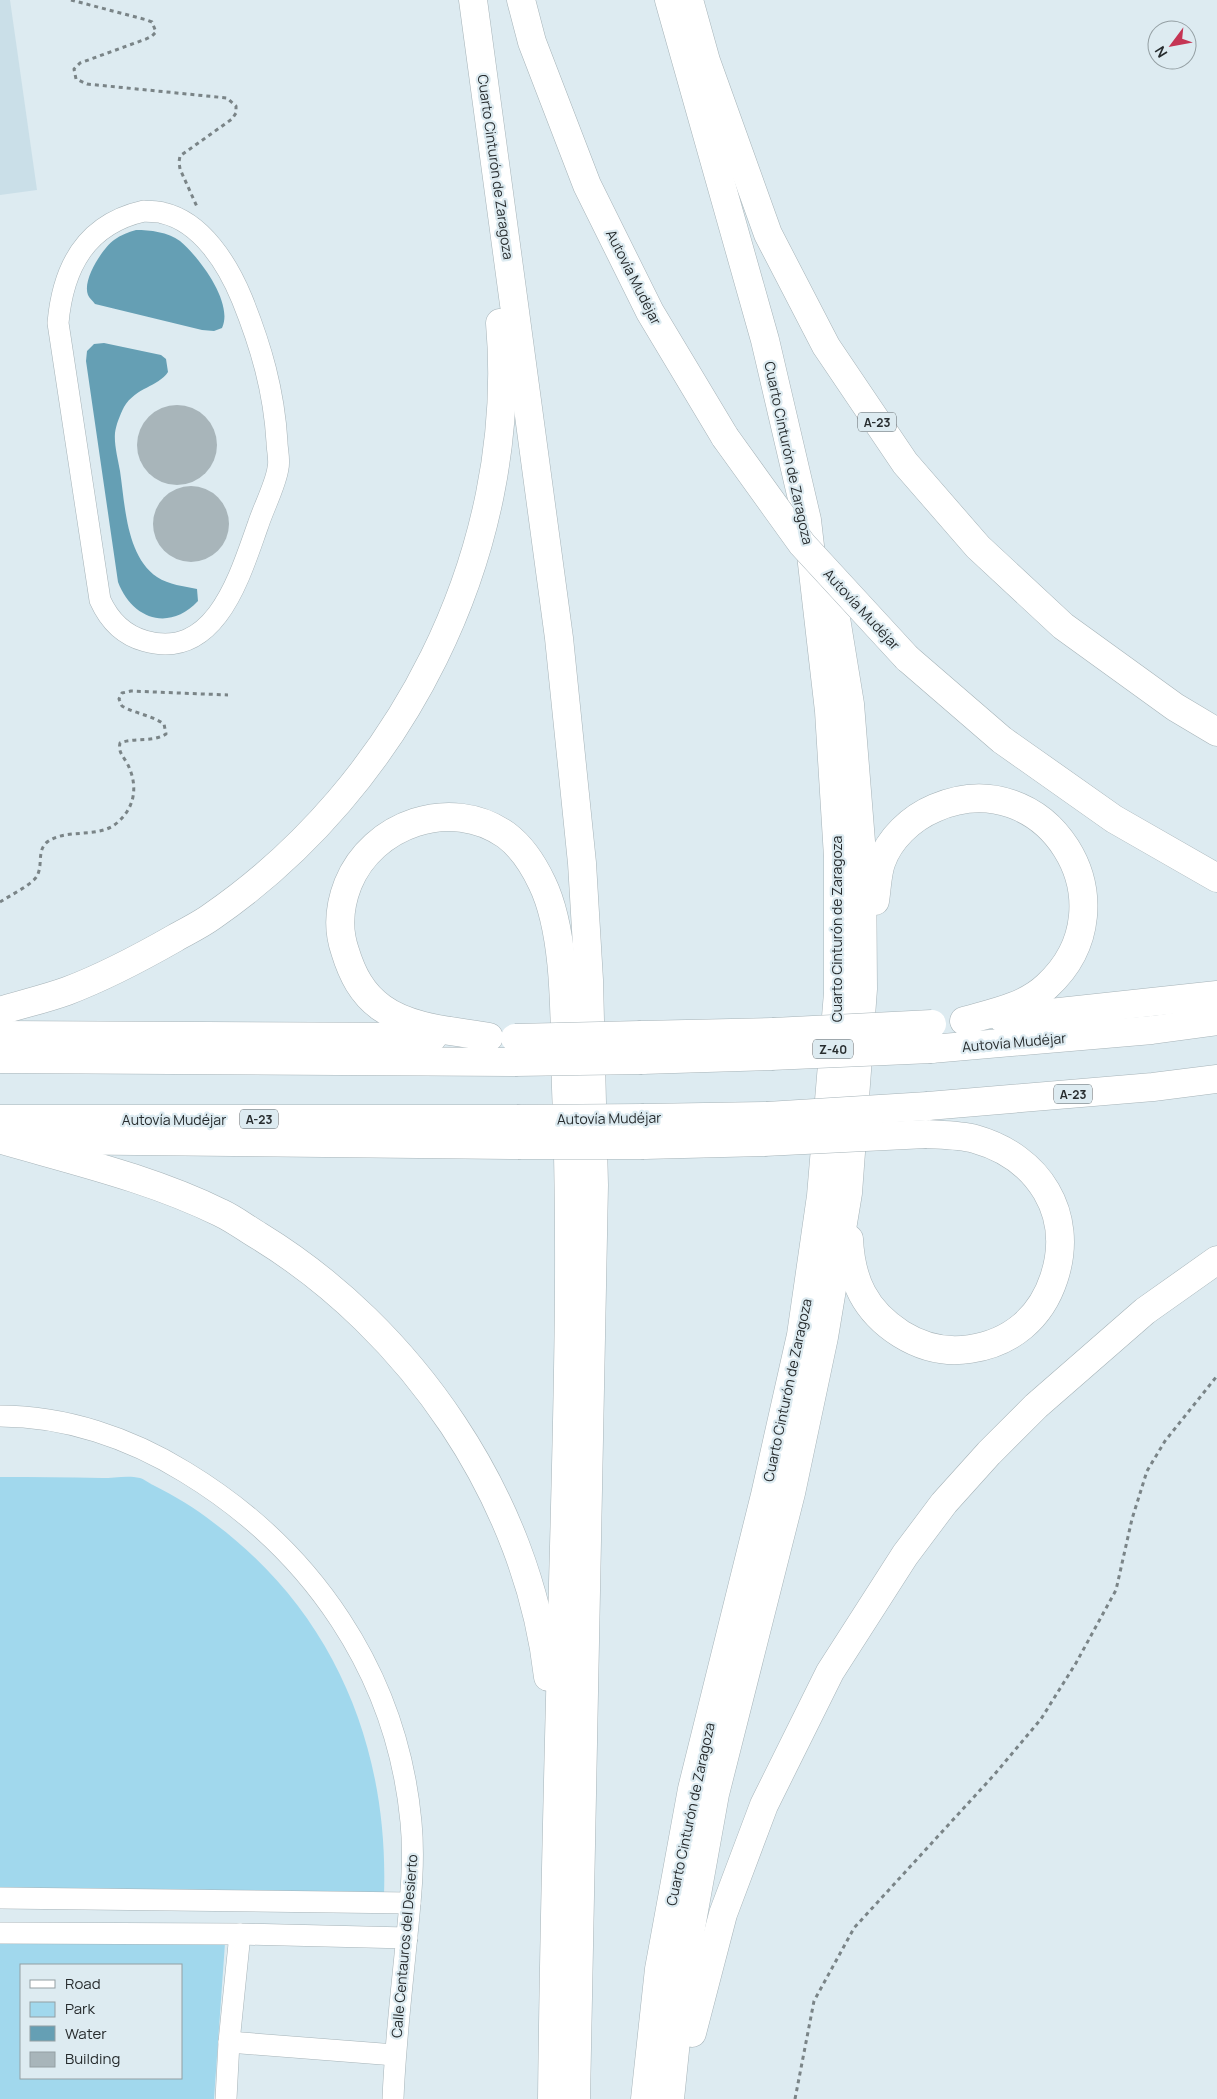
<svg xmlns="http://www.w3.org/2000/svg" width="1217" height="2099" font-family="Manrope,sans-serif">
<rect width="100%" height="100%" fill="#ddebf1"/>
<path fill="#cadfe8" d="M0,0h10l27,190 -37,5z"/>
<g fill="#a1d8ed" fill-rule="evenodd">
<path d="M0,1477c34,0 68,0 102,1 12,0 26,-3 38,0 4,1 9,5 13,7 22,11 42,23 61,38 120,90 175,224 170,372l-384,-4z"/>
<path d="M0,1940l225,3 -11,156h-214zM21,1965h160v113h-160z"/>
</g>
<g fill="#659fb4">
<path d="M136,230c14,0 32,2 44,11 19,16 54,62 42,87l-8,3 -12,-1 -107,-26c-2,-3 -6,-6 -7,-9 -6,-15 14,-46 26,-55 7,-5 14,-8 22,-10z"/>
<path d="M104,343l57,12 5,4 2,13c-10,15 -32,15 -44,35 -4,8 -8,18 -9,26 -1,12 3,26 5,38 5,33 6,85 37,106 12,8 27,9 40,12l1,12c-29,31 -66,18 -80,-19l-32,-221 1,-10 7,-7z"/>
</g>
<g fill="#a8b5ba">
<circle cx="177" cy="445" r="40"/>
<circle cx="191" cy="524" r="38"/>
</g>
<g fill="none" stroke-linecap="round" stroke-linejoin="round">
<defs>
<g id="minor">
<path d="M144,211c6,1 13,0 19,2 39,9 65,52 79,86 19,47 32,92 35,143 0,8 3,18 1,26 -2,16 -15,41 -20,57 -18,50 -42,136 -113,116 -22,-6 -36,-21 -45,-41l-42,-277c5,-56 28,-99 86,-112z"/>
<path d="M0,1416c65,0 130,22 185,56 127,77 212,201 226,350 4,41 -1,82 -5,123 -5,51 -11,102 -13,154"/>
<path d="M0,1898l410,5"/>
<path d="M0,1933l240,1 167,4"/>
<path d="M229,2042l166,13"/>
<path d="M226,2099l3,-57 11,-108"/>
</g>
<g id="highway">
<path d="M473,0l86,638 23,225 7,117 5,205 -18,914"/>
<path d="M521,0l11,42 55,143 63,127 75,125"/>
<path d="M689,0l17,61 62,173 58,112 79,117 73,84 85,79 112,81 42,25"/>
<path d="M907,658l95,82 112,79 103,59"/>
<path d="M875,901c2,-12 2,-26 6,-38 8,-24 30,-45 54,-55 110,-48 202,95 112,178 -22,21 -55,27 -83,35"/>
<path d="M0,1011c22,-7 45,-12 67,-20 37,-14 73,-33 108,-53 12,-7 25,-13 36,-21 189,-130 309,-364 289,-594"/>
<path d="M1002,1018l215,-23"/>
<path d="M0,1035l433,2"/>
<path d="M641,1035l132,-3"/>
<path d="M489,1037c-34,-6 -78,-8 -107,-29 -20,-14 -30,-34 -37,-57 -8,-23 -6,-44 3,-67 24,-60 103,-88 158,-49 16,12 28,31 36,48 26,53 22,146 24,205 6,153 2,305 -2,458 -5,184 -10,369 -12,553"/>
<path d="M931,1049l221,-19 65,-9"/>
<path d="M0,1059l515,3"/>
<path d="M642,1060l129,-4"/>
<path d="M928,1106l225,-19 64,-8"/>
<path d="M644,1118l123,-2"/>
<path d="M0,1119h517"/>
<path d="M2,1140c73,21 150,39 219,73 13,6 26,16 38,23 152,93 269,263 289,441"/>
<path d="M39,1140l479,5"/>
<path d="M644,1145l120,-3"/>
<path d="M849,1239c2,42 16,72 52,95 21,13 44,19 69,15 41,-6 71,-31 84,-71 21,-64 -15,-121 -79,-139 -15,-4 -33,-4 -49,-5"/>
<path d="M692,2033l31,-119 41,-109 66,-133 75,-117 39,-52 45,-50 47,-47 109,-95 72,-51"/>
<path d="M645,2099l14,-130 33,-180 73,-294 36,-160 20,-139 17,-203v-136l-9,-146 -22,-191 -42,-180 -96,-340"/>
<path d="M670,2099l13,-127 32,-178 76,-301 33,-156 24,-144 15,-204 -1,-135 -12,-150 -16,-98"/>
</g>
</defs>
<use href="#minor" stroke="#a6b3b8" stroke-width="22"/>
<use href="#highway" stroke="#a6b3b8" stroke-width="29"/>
<g stroke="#7a8487" stroke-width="3" stroke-dasharray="4 4" stroke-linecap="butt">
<path d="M71,0l76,20 5,2 4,10 -4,4 -6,3 -66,24 -6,6 2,10 11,5 140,14 9,8v7l-4,6 -52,37 -1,6 1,7 18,40"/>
<path d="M0,902c9,-6 33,-18 37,-26 6,-11 0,-24 9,-33 19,-16 53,-3 72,-21 18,-16 20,-38 9,-59 -4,-7 -9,-11 -7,-20 16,-6 31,0 46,-9l-2,-10c-13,-9 -28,-10 -42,-18l-3,-7 3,-6 9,-2 97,4"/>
<path d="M795,2099l19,-98 40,-73 140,-153 47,-56 35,-56 40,-73 16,-71 15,-48 18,-30 52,-65"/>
</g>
<use href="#minor" stroke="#fff" stroke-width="21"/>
<use href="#highway" stroke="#fff" stroke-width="28"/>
<defs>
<g id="highway-bridge">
<path d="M725,437l77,107 105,114"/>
<path d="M773,1032l159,-8"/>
<path d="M515,1038l126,-3"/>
<path d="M771,1056l160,-7"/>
<path d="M515,1062l127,-2"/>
<path d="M767,1116l161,-10"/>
<path d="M517,1119l127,-1"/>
<path d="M764,1142l162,-8"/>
<path d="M518,1145h126"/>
</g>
</defs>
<use href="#highway-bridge" stroke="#a6b3b8" stroke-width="29" stroke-linecap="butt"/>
<use href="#highway-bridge" stroke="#fff" stroke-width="28"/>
</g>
<g text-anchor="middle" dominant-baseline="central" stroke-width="4.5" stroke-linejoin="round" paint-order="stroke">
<g fill="#ddebf1" stroke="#5e6568" stroke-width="1">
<rect x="858" y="412.5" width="38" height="19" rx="4"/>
<rect x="813" y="1039.5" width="40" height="19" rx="4"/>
<rect x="1054" y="1084.5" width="38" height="19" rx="4"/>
<rect x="240" y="1109.5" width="38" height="19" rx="4"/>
</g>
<g font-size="12" font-weight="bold" fill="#272c2e">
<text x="877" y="422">A-23</text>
<text x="833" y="1049">Z-40</text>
<text x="1073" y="1094">A-23</text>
<text x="259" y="1119">A-23</text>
</g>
<g font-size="14" fill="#272c2e" stroke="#ddebf1">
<text transform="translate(496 167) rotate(82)">Cuarto Cinturón de Zaragoza</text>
<text transform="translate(634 277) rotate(63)">Autovía Mudéjar</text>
<text transform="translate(789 453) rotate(78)">Cuarto Cinturón de Zaragoza</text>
<text transform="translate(862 609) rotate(47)">Autovía Mudéjar</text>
<text transform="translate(836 929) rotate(-90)">Cuarto Cinturón de Zaragoza</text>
<text transform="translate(1014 1042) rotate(-5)">Autovía Mudéjar</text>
<text transform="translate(609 1118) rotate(-1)">Autovía Mudéjar</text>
<text x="174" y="1119">Autovía Mudéjar</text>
<text transform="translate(787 1390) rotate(-78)">Cuarto Cinturón de Zaragoza</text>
<text transform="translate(690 1814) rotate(-78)">Cuarto Cinturón de Zaragoza</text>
<text transform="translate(404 1946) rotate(-85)">Calle Centauros del Desierto</text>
</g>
</g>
<rect x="20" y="1964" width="162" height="115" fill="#ddebf1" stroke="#949fa3"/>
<rect x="30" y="1980" width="25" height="8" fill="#ffffff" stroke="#949fa3"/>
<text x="65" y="1989" font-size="15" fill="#272c2e">Road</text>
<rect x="30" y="2002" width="25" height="15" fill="#a1d8ed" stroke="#949fa3"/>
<text x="65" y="2014" font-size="15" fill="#272c2e">Park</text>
<rect x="30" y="2026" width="25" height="15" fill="#659fb4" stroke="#949fa3"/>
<text x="65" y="2039" font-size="15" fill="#272c2e">Water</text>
<rect x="30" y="2052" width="25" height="15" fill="#a8b5ba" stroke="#949fa3"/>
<text x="65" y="2064" font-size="15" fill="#272c2e">Building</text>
<g transform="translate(1172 45) rotate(238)"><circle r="24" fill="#ddebf1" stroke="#949fa3"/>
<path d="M0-4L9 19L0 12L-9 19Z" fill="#c53554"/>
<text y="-8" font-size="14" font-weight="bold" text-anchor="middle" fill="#272c2e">N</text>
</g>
</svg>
